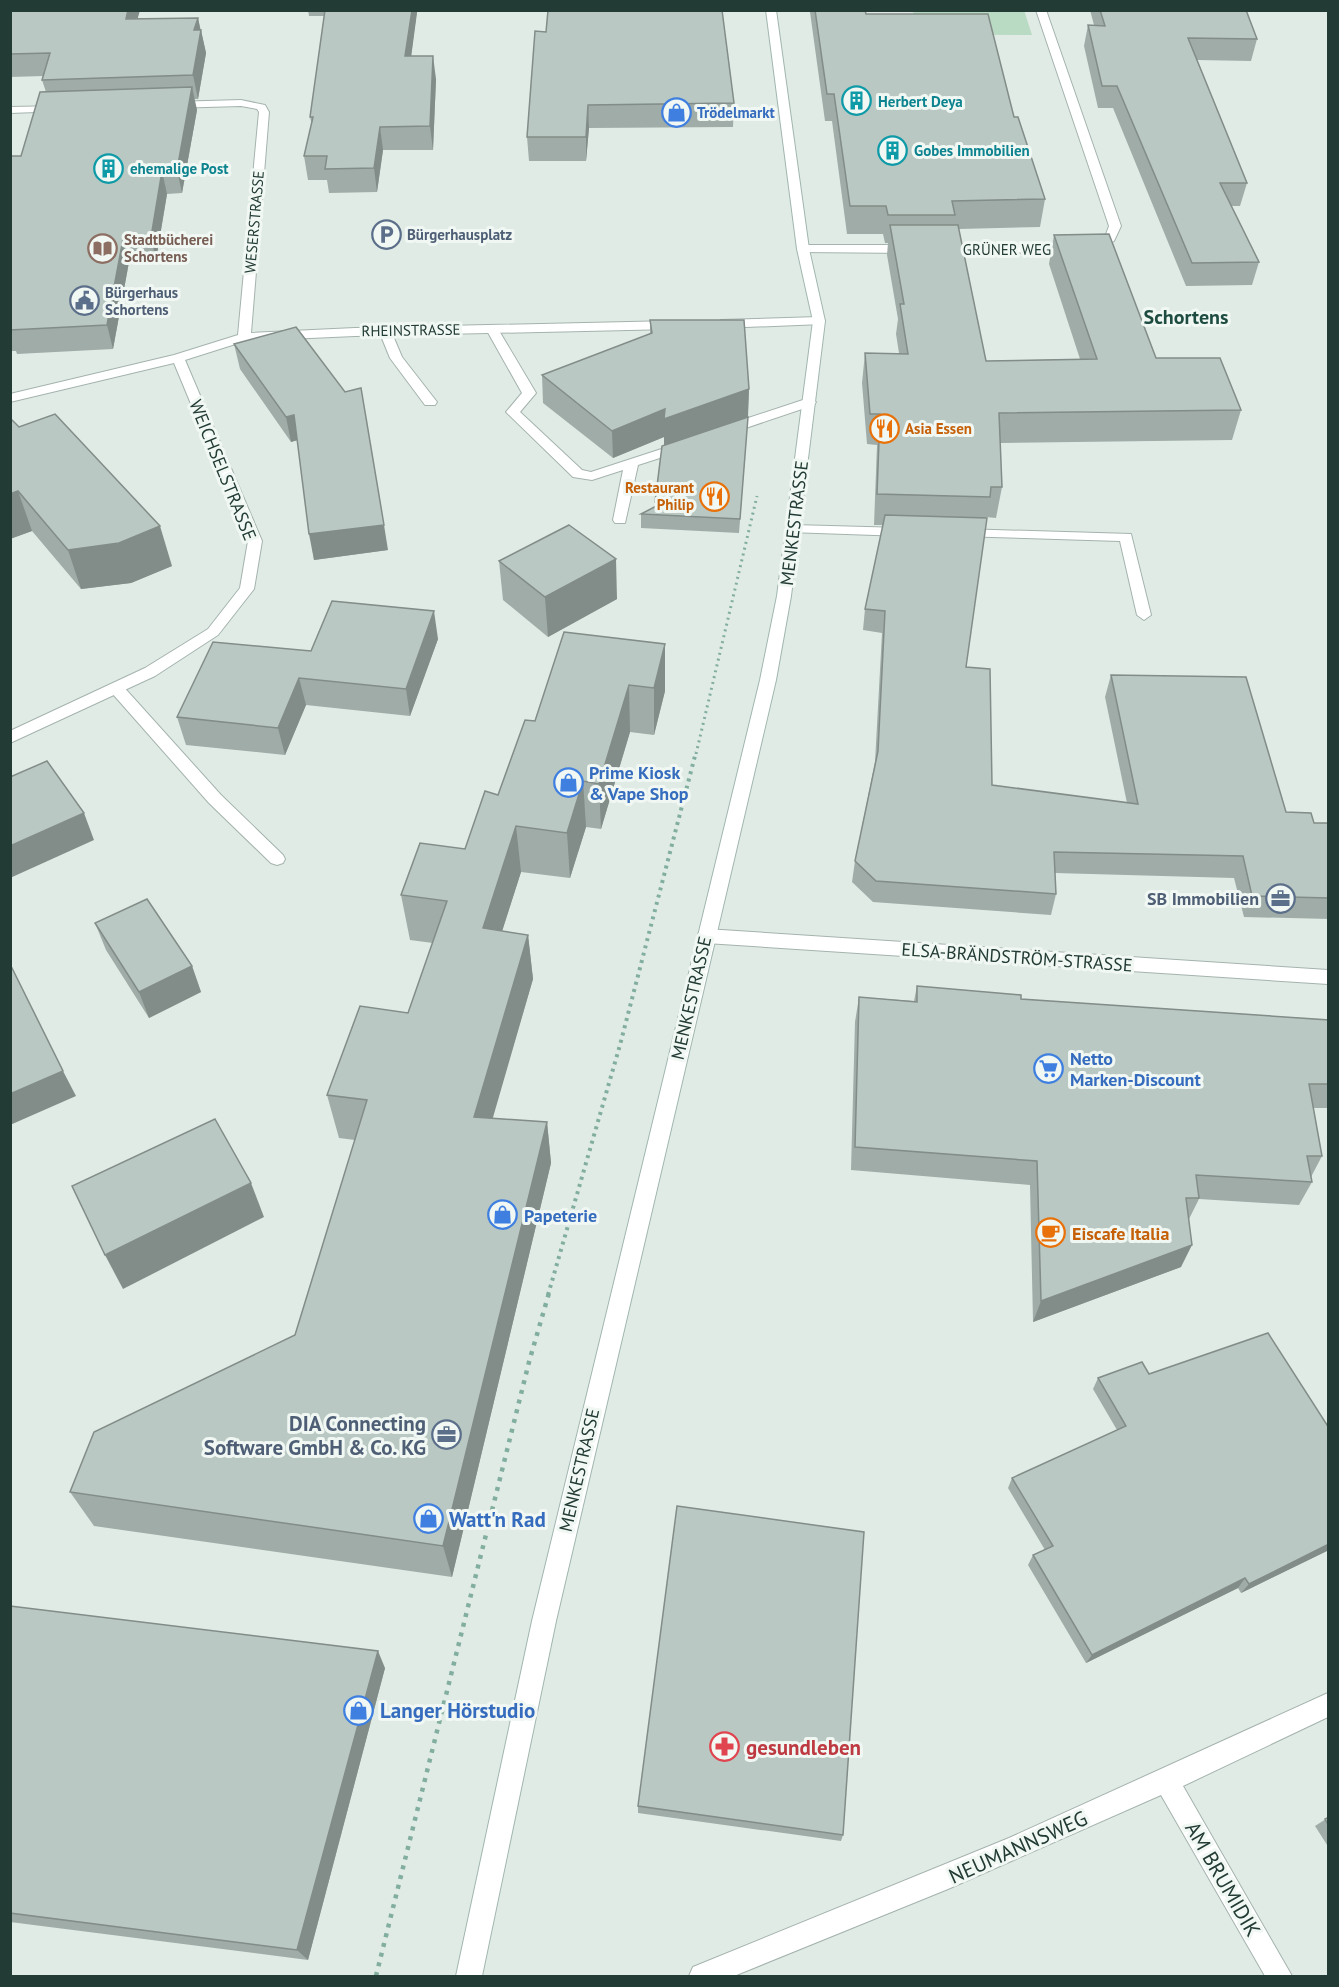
<svg xmlns="http://www.w3.org/2000/svg" width="1339" height="1987" font-family="'PT Sans',sans-serif">
<rect width="100%" height="100%" fill="#e1ebe6"/>
<path fill="#badbc3" d="M1024,10l8,25 -209,-1 94,-8 -4,-15z"/>
<g fill="none" stroke-linecap="round" stroke-linejoin="round">
<defs>
<g id="lane">
<path d="M492,325l6,4 38,64 -16,19 62,58 9,2 92,-30 7,4 -2,3 -50,16 -13,58h-10l-2,-3 10,-50 -31,10 -19,-3 -67,-65 16,-19 -36,-64z"/>
<path d="M385,327l6,4 11,26 35,45 -2,3h-10l-35,-47 -11,-27z"/>
<path d="M809,398l7,4 -2,3 -83,28 -5,1 -7,-4 2,-3z"/>
<path d="M793,525l111,3 7,4 -7,4 -116,-4 -2,-3z"/>
<path d="M962,529l169,5 20,81 -7,5 -7,-5 -17,-74 -163,-5 -2,-3z"/>
<path d="M116,683l5,1 100,111 62,60 2,4 -2,4 -6,2 -6,-2 -62,-60 -98,-111 -3,-4z"/>
</g>
<g id="street">
<path d="M1036,10h10l75,216 -7,15 -20,12 -158,-1 -2,-3 6,-4h151l14,-8 4,-11z"/>
<path d="M241,100l24,5 4,7 -18,221 104,-5 318,-7 6,4 -6,4 -318,7 -110,5 -60,19 77,181 -8,48 -36,46 -63,41 -145,67v-12l135,-63 63,-39 32,-41 8,-47 -74,-178 -164,39v-8l164,-39 64,-20 21,-223 -2,-3 -16,-3 -70,2 -5,-3 5,-3z"/>
<path d="M60,106l4,1v4l-54,2v-6z"/>
<path d="M803,245h109l6,4 -6,4 -113,-1 -2,-3z"/>
<path d="M819,317l4,1 2,3 -2,3 -102,4 -6,-4 6,-4z"/>
<path d="M706,929l622,41v14l-622,-41 -6,-2 -3,-5 3,-5z"/>
<path d="M1328,1693v24l-145,69 109,190h-27l-104,-181 -213,94 -214,87h-45l4,-9 316,-129z"/>
</g>
<path id="secondary" d="M766,10h10l33,239 16,72 -34,275 -15,84 -220,941 -74,355h-26l76,-355 228,-941 17,-84 36,-275 -16,-72z"/>
</defs>
<use href="#lane" stroke="#a4b3ad" stroke-width="2"/>
<use href="#street" stroke="#a4b3ad" stroke-width="2"/>
<use href="#secondary" stroke="#a0b6ae" stroke-width="2"/>
<path stroke="#82aea0" stroke-width="3" stroke-dasharray="2 4" stroke-linecap="butt" d="M696,754l61,-258"/>
<path stroke="#82aea0" stroke-width="4" stroke-dasharray="3 4.5" stroke-linecap="butt" d="M548,1295l72,-250 76,-293"/>
<path stroke="#82aea0" stroke-width="4.5" stroke-dasharray="4 6" stroke-linecap="butt" d="M376,1976l153,-614 20,-69"/>
<use href="#lane" fill="#fff" fill-rule="evenodd"/>
<use href="#street" fill="#fff" fill-rule="evenodd"/>
<use href="#secondary" fill="#fff" fill-rule="evenodd"/>
</g>
<g fill="#9faca7">
<path d="M10,10h130l-3,9 61,-1 8,35 -8,46h-4l3,11 -15,83 -15,1 -11,66 -27,2 -16,87 -96,5 -1,-3h-6v-195h11l25,-64 -4,-12 1,-4 -33,1z"/>
<path d="M308,10h109l-6,46 25,23 -3,71h-50l-6,42 -48,1 -2,-13h-19l-4,-24 8,-31 -2,-8 14,-101h-15z"/>
<path d="M806,10h59l1,4 148,103 31,82 -5,28 -81,2 27,132 94,-2 -31,-95 5,-29 102,123 85,52 -9,30 -232,3 2,44 -6,31 -10,-1 -20,150 26,118 135,18 -22,-106 6,-22 175,137 28,11h15v96l-85,-2 -10,-39 -179,-5 1,21 -5,21 -178,-13 -21,-20 3,-21 20,-99 7,-129 -19,-3 2,-21 18,-84h-9l3,-80 -10,-1 -5,-61 3,-30h34l-3,-19 2,-15 -11,-64 1,-12h-3l-2,-9h-36l-15,-113h-7l-15,-109h-4z"/>
<path d="M1090,10h156l11,29 -6,22 -54,-1 50,123 -7,23h-9l28,56 -7,23 -66,1 -73,-178h-15l-14,-62 4,-21h6z"/>
<path d="M546,32l188,71 -1,24 -144,1 -3,33h-57l-2,-24z"/>
<path d="M650,320l99,69 -2,42 -8,102 -98,-5v-14l14,-8 9,-60v-9l-51,21 -70,-55 -1,-28 108,-41z"/>
<path d="M234,344l154,206 -74,10 -17,-120 -6,2 -51,-73z"/>
<path d="M10,418l9,9 153,139 -41,17 -50,6 -49,-58 -22,8z"/>
<path d="M499,561l118,38 -69,38 -45,-37z"/>
<path d="M438,639l-28,77 -104,-11 -21,50 -99,-10 -9,-28 134,-66z"/>
<path d="M665,644v47l-11,44 -24,-3 -29,97 -15,-2 -16,51 -49,-6 -19,59 26,4 5,44 -41,139 55,4 4,41 -99,414 -358,-51 -24,-34 225,-157 60,-195 -16,-2 -12,-43 81,-82 25,-70 -23,-3 -9,-45 64,-46 33,-54 37,-74z"/>
<path d="M95,923l97,43 9,26 -52,26 -43,-68z"/>
<path d="M917,986l104,13 308,21v88h-16l9,48 -11,21 1,5 -13,23 -100,-6 -10,20 -8,48 -148,55 -3,-137 -179,-15 4,-148 4,-25 55,4z"/>
<path d="M1149,1374l180,54v122l-88,43 -3,-5 -152,75 -58,-98 5,-10 12,-5 -37,-62 4,-10 105,-48 -24,-41 5,-11z"/>
<path d="M10,1606l375,62 -77,292 -298,-38z"/>
<path d="M638,1806l205,29 -2,6 -203,-28z"/>
<path d="M1329,1817v31l-14,-22z"/>
</g>
<g fill="#828c88">
<path d="M128,10h12l-9,33 -5,-24z"/>
<path d="M412,10h5v3l-9,67 -3,-24z"/>
<path d="M198,18l3,15v-3l5,23 -8,46 -5,-24 1,-45z"/>
<path d="M433,56l3,23 -3,71 -3,-24z"/>
<path d="M192,87l5,23 -15,83 -5,-23z"/>
<path d="M588,105l1,23 -3,33v-24z"/>
<path d="M380,127l3,23 -6,42 -3,-24z"/>
<path d="M162,171l5,23 -11,66 -5,-23z"/>
<path d="M123,239l6,23 -16,87 -6,-24z"/>
<path d="M749,389l-1,28 -84,29v-9l-51,21 -1,-27 53,-22z"/>
<path d="M294,415l4,25 -7,2 -5,-25z"/>
<path d="M18,491l14,40 -22,8v-45z"/>
<path d="M666,501l-11,14v-13z"/>
<path d="M384,525l4,25 -74,10 -5,-26z"/>
<path d="M160,526l12,40 -41,17 -50,6 -13,-39z"/>
<path d="M616,559l1,40 -69,38 -3,-40z"/>
<path d="M434,611l4,28 -28,77 -4,-27z"/>
<path d="M665,644v47l-11,44v-47z"/>
<path d="M299,678l7,27 -21,50 -7,-27z"/>
<path d="M629,685l1,47 -29,97 -2,-45z"/>
<path d="M583,781l3,46 -16,51 -3,-45z"/>
<path d="M84,813l10,27 -84,38v-32z"/>
<path d="M516,826l5,46 -32,100 -6,-44z"/>
<path d="M528,935l5,44 -52,180 -7,-42z"/>
<path d="M192,966l9,26 -52,26 -10,-26z"/>
<path d="M63,1071l13,25 -66,29v-31z"/>
<path d="M547,1122l4,41 -99,414 -9,-31z"/>
<path d="M251,1183l13,34 -141,72 -18,-34z"/>
<path d="M1192,1245l-11,22 -148,55 8,-21z"/>
<path d="M1329,1544v6l-88,43 8,-9z"/>
<path d="M1245,1578l-7,10 -152,75 6,-8z"/>
<path d="M378,1651l7,17 -77,292 -11,-10z"/>
</g>
<g fill="#b9c8c2" stroke="#828c88" stroke-width="1.5">
<path d="M10,10h118l-2,9 72,-1 -4,12h7l-8,45 -151,5 8,-27 -40,1z"/>
<path d="M325,10h87l-7,46h28l-3,70 -50,1 -6,41 -49,1 2,-13h-23l9,-39h-3z"/>
<path d="M548,10h174l12,93 -146,2 -2,32h-59l8,-106 11,1z"/>
<path d="M815,10h50l1,4h122l26,103h4l27,82 -93,2 3,14h-67l-2,-9h-36l-16,-112h-7z"/>
<path d="M1100,10h146l11,29 -69,-1 59,145h-27l39,79 -67,1 -75,-177h-15l-14,-61 17,1z"/>
<path d="M192,87l-15,83 -15,1 -11,66 -28,2 -16,86 -97,5v-174h11l19,-64z"/>
<path d="M890,225h68l28,136 111,-2 -43,-124 55,-1 47,124h64l21,52 -242,3 3,74h-11l-1,10 -113,-3 3,-80h-10l-5,-61 43,1 -8,-50h4z"/>
<path d="M650,320h94l5,69 -85,30 1,-10 -53,22 -70,-56 110,-42z"/>
<path d="M296,327l49,65 16,-4 23,137 -75,9 -15,-119 -8,2 -52,-73z"/>
<path d="M55,414l105,112 -41,17 -51,7 -50,-59 -8,3v-76l9,9z"/>
<path d="M748,417l-8,102 -99,-5 25,-13 -11,1 7,-56z"/>
<path d="M885,515l102,3 -21,149 24,2 2,116 146,19 -27,-129 135,2 40,135 25,1 3,10h15v75l-77,-2 -9,-40 -189,-4 2,42 -180,-13 -21,-20 23,-110 7,-140 -20,-2z"/>
<path d="M569,525l47,34 -71,38 -46,-36z"/>
<path d="M332,601l102,10 -28,78 -107,-11 -21,50 -101,-11 36,-75 98,9z"/>
<path d="M564,632l101,12 -11,44 -25,-3 -30,99 -16,-3 -16,52 -51,-7 -33,102 45,7 -54,182 73,5 -104,424 -373,-54 24,-60 201,-97 72,-235 -40,-5 33,-89 48,7 39,-112 -46,-6 19,-52 45,6 20,-58 13,4 27,-75 10,1z"/>
<path d="M47,761l37,52 -74,33v-69z"/>
<path d="M147,899l45,67 -53,26 -44,-69z"/>
<path d="M12,968l51,103 -53,23v-125z"/>
<path d="M917,986l104,9v4l308,21v64h-20l13,72h-15l5,26 -116,-7 3,23h-13l6,47 -151,56 -4,-140 -182,-14 4,-150 58,5z"/>
<path d="M215,1119l36,64 -146,72 -33,-69z"/>
<path d="M1268,1333l61,95v116l-80,40 -4,-6 -153,77 -59,-100 20,-9 -41,-68 114,-52 -28,-48 44,-16 7,12z"/>
<path d="M677,1506l187,26 -21,303 -205,-29z"/>
<path d="M10,1606l368,45 -81,299 -287,-37z"/>
<path d="M1329,1817v9l-4,-7z"/>
</g>
<defs>
<symbol id="building-ring" viewBox="-11 -11 22 22"><circle r="9.5" fill="#f1f8f4" stroke="#0f9aa8" stroke-width="1.5"/><path d="M-4-6H4V6H1V3H-1V6H-4ZM-2.5-4.3h1.7v1.8h-1.7ZM.8-4.3h1.7v1.8H.8ZM-2.5-1h1.7V.8h-1.7ZM.8-1h1.7V.8H.8Z" fill="#0f9aa8"/></symbol>
<symbol id="shop-ring" viewBox="-11 -11 22 22"><circle r="9.5" fill="#f1f8f4" stroke="#3f7fe0" stroke-width="1.5"/><path d="M-5-2.5h2.3a2.7 3.5 0 0 1 5.4 0H5L5.5 6h-11ZM-1.5-2.5h3a1.5 2.3 0 0 0-3 0Z" fill="#3f7fe0"/></symbol>
<symbol id="parking-ring" viewBox="-11 -11 22 22"><circle r="9.5" fill="#f1f8f4" stroke="#5c6f8a" stroke-width="1.5"/><path d="M-3.5-5.5H1a3.5 3.5 0 0 1 0 7H-1V5.5H-3.5ZM-1-3.4V-.6H.8a1.4 1.4 0 0 0 0-2.8Z" fill="#5c6f8a"/></symbol>
<symbol id="library-ring" viewBox="-11 -11 22 22"><circle r="9.5" fill="#f1f8f4" stroke="#8d6e63" stroke-width="1.5"/><path d="M-6-4Q-3-5.5-.7-3.5V5Q-3 3-6 4ZM6-4Q3-5.5 .7-3.5V5Q3 3 6 4Z" fill="#8d6e63"/></symbol>
<symbol id="civic-ring" viewBox="-11 -11 22 22"><circle r="9.5" fill="#f1f8f4" stroke="#5c6f8a" stroke-width="1.5"/><path d="M-.6-6.5H3V-4.5H.6V-3L4-1V1h2V6H-6V1h2V-1L-.6-3ZM-1.2 2.5V6h2.4V2.5Z" fill="#5c6f8a"/></symbol>
<symbol id="restaurant-ring" viewBox="-11 -11 22 22"><circle r="9.5" fill="#f1f8f4" stroke="#e8710a" stroke-width="1.5"/><path d="M-5-6h1v4h1v-4h1v4h1v-4h1v5L-1.5 .5V6h-2V.5L-5-1ZM5-6V6H3V1.5H1.5Q1.5-4 5-6Z" fill="#e8710a"/></symbol>
<symbol id="office-ring" viewBox="-11 -11 22 22"><circle r="9.5" fill="#f1f8f4" stroke="#5c6f8a" stroke-width="1.5"/><path d="M-6-3h4V-5.5h4V-3h4V5H-6ZM-1-4.5V-3h2v-1.5ZM-6 0V1H6V0Z" fill="#5c6f8a"/></symbol>
<symbol id="supermarket-ring" viewBox="-11 -11 22 22"><circle r="9.5" fill="#f1f8f4" stroke="#3f7fe0" stroke-width="1.5"/><path d="M-6-5.5h2.5l.6 2H6L4.5 2H-2.5L-4.4-4H-6ZM-1.5 3.2a1.3 1.3 0 1 0 .1 0ZM3 3.2a1.3 1.3 0 1 0 .1 0Z" fill="#3f7fe0"/></symbol>
<symbol id="cafe-ring" viewBox="-11 -11 22 22"><circle r="9.5" fill="#f1f8f4" stroke="#e8710a" stroke-width="1.5"/><path d="M-5.5-4.5H6V0H3Q3 3.5 0 3.5H-2.5Q-5.5 3.5-5.5 0ZM3-3.2v2h1.7v-2ZM-6 4.5H4V6H-6Z" fill="#e8710a"/></symbol>
<symbol id="pharmacy-ring" viewBox="-11 -11 22 22"><circle r="9.5" fill="#f1f8f4" stroke="#e0444e" stroke-width="1.5"/><path d="M-2-6h4v4h4v4h-4v4h-4v-4h-4v-4h4Z" fill="#e0444e"/></symbol>
</defs>
<g fill-rule="evenodd">
<use href="#building-ring" x="840" y="84" width="33" height="33"/>
<use href="#shop-ring" x="660" y="96" width="33" height="33"/>
<use href="#building-ring" x="876" y="134" width="33" height="33"/>
<use href="#building-ring" x="92" y="152" width="33" height="33"/>
<use href="#parking-ring" x="370" y="218" width="33" height="33"/>
<use href="#library-ring" x="86" y="232" width="33" height="33"/>
<use href="#civic-ring" x="68" y="284" width="33" height="33"/>
<use href="#restaurant-ring" x="868" y="412" width="33" height="33"/>
<use href="#restaurant-ring" x="698" y="480" width="33" height="33"/>
<use href="#shop-ring" x="552" y="766" width="33" height="33"/>
<use href="#office-ring" x="1264" y="882" width="33" height="33"/>
<use href="#supermarket-ring" x="1032" y="1052" width="33" height="33"/>
<use href="#shop-ring" x="486" y="1198" width="33" height="33"/>
<use href="#cafe-ring" x="1034" y="1216" width="33" height="33"/>
<use href="#office-ring" x="430" y="1418" width="33" height="33"/>
<use href="#shop-ring" x="412" y="1502" width="33" height="33"/>
<use href="#shop-ring" x="342" y="1694" width="33" height="33"/>
<use href="#pharmacy-ring" x="708" y="1730" width="33" height="33"/>
</g>
<g text-anchor="middle" dominant-baseline="central" stroke-width="6" stroke-linejoin="round" paint-order="stroke">
<g font-size="15" font-weight="bold" fill="#0d838f" stroke="#f1f8f4" text-anchor="start">
<text x="878" y="101">Herbert Deya</text>
<text x="914" y="150">Gobes Immobilien</text>
<text x="130" y="168">ehemalige Post</text>
</g>
<g font-size="15" font-weight="bold" fill="#366cbe" stroke="#f1f8f4" text-anchor="start">
<text x="697" y="112">Trödelmarkt</text>
</g>
<g font-size="15" fill="#223b34" stroke="#f1f8f4">
<text transform="translate(254 222) rotate(-85)">WESERSTRASSE</text>
<text x="1007" y="249">GRÜNER WEG</text>
<text transform="translate(411 330) rotate(-1)">RHEINSTRASSE</text>
</g>
<g font-size="15" font-weight="bold" fill="#4e5e75" stroke="#f1f8f4" text-anchor="start">
<text x="407" y="234">Bürgerhausplatz</text>
<text x="105" y="292">Bürgerhaus<tspan x="105" dy="17">Schortens</tspan></text>
</g>
<g font-size="15" font-weight="bold" fill="#785e54" stroke="#f1f8f4" text-anchor="start">
<text x="124" y="239">Stadtbücherei<tspan x="124" dy="17">Schortens</tspan></text>
</g>
<g font-size="15" font-weight="bold" fill="#c56008" stroke="#f1f8f4" text-anchor="start">
<text x="905" y="428">Asia Essen</text>
<text x="694" y="487" text-anchor="end">Restaurant<tspan x="694" dy="17">Philip</tspan></text>
</g>
<g font-size="18" fill="#223b34" stroke="#f1f8f4">
<text transform="translate(223 470) rotate(68)">WEICHSELSTRASSE</text>
<text transform="translate(794 523) rotate(-83)">MENKESTRASSE</text>
<text transform="translate(1017 957) rotate(4)">ELSA-BRÄNDSTRÖM-STRASSE</text>
<text transform="translate(691 998) rotate(-77)">MENKESTRASSE</text>
<text transform="translate(579 1470) rotate(-77)">MENKESTRASSE</text>
</g>
<g font-size="18" font-weight="bold" fill="#366cbe" stroke="#f1f8f4" text-anchor="start">
<text x="589" y="772">Prime Kiosk<tspan x="589" dy="21">&amp; Vape Shop</tspan></text>
<text x="1070" y="1058">Netto<tspan x="1070" dy="21">Marken-Discount</tspan></text>
<text x="524" y="1215">Papeterie</text>
</g>
<g font-size="18" font-weight="bold" fill="#4e5e75" stroke="#f1f8f4" text-anchor="end">
<text x="1259" y="898">SB Immobilien</text>
</g>
<g font-size="18" font-weight="bold" fill="#c56008" stroke="#f1f8f4" text-anchor="start">
<text x="1072" y="1233">Eiscafe Italia</text>
</g>
<g font-size="20" font-weight="bold" fill="#1e4c41" stroke="#f1f8f4">
<text x="1186" y="317">Schortens</text>
</g>
<g font-size="21" font-weight="bold" fill="#4e5e75" stroke="#f1f8f4" text-anchor="end">
<text x="426" y="1423">DIA Connecting<tspan x="426" dy="24">Software GmbH &amp; Co. KG</tspan></text>
</g>
<g font-size="21" font-weight="bold" fill="#366cbe" stroke="#f1f8f4" text-anchor="start">
<text x="449" y="1519">Watt'n Rad</text>
<text x="380" y="1710">Langer Hörstudio</text>
</g>
<g font-size="21" font-weight="bold" fill="#be3a42" stroke="#f1f8f4" text-anchor="start">
<text x="746" y="1747">gesundleben</text>
</g>
<g font-size="21" fill="#223b34" stroke="#f1f8f4">
<text transform="translate(1018 1847) rotate(-24)">NEUMANNSWEG</text>
<text transform="translate(1223 1879) rotate(60)">AM BRUMIDIK</text>
</g>
</g>
<rect width="1339" height="1987" fill="none" stroke="#223b34" stroke-width="24"/>
</svg>
